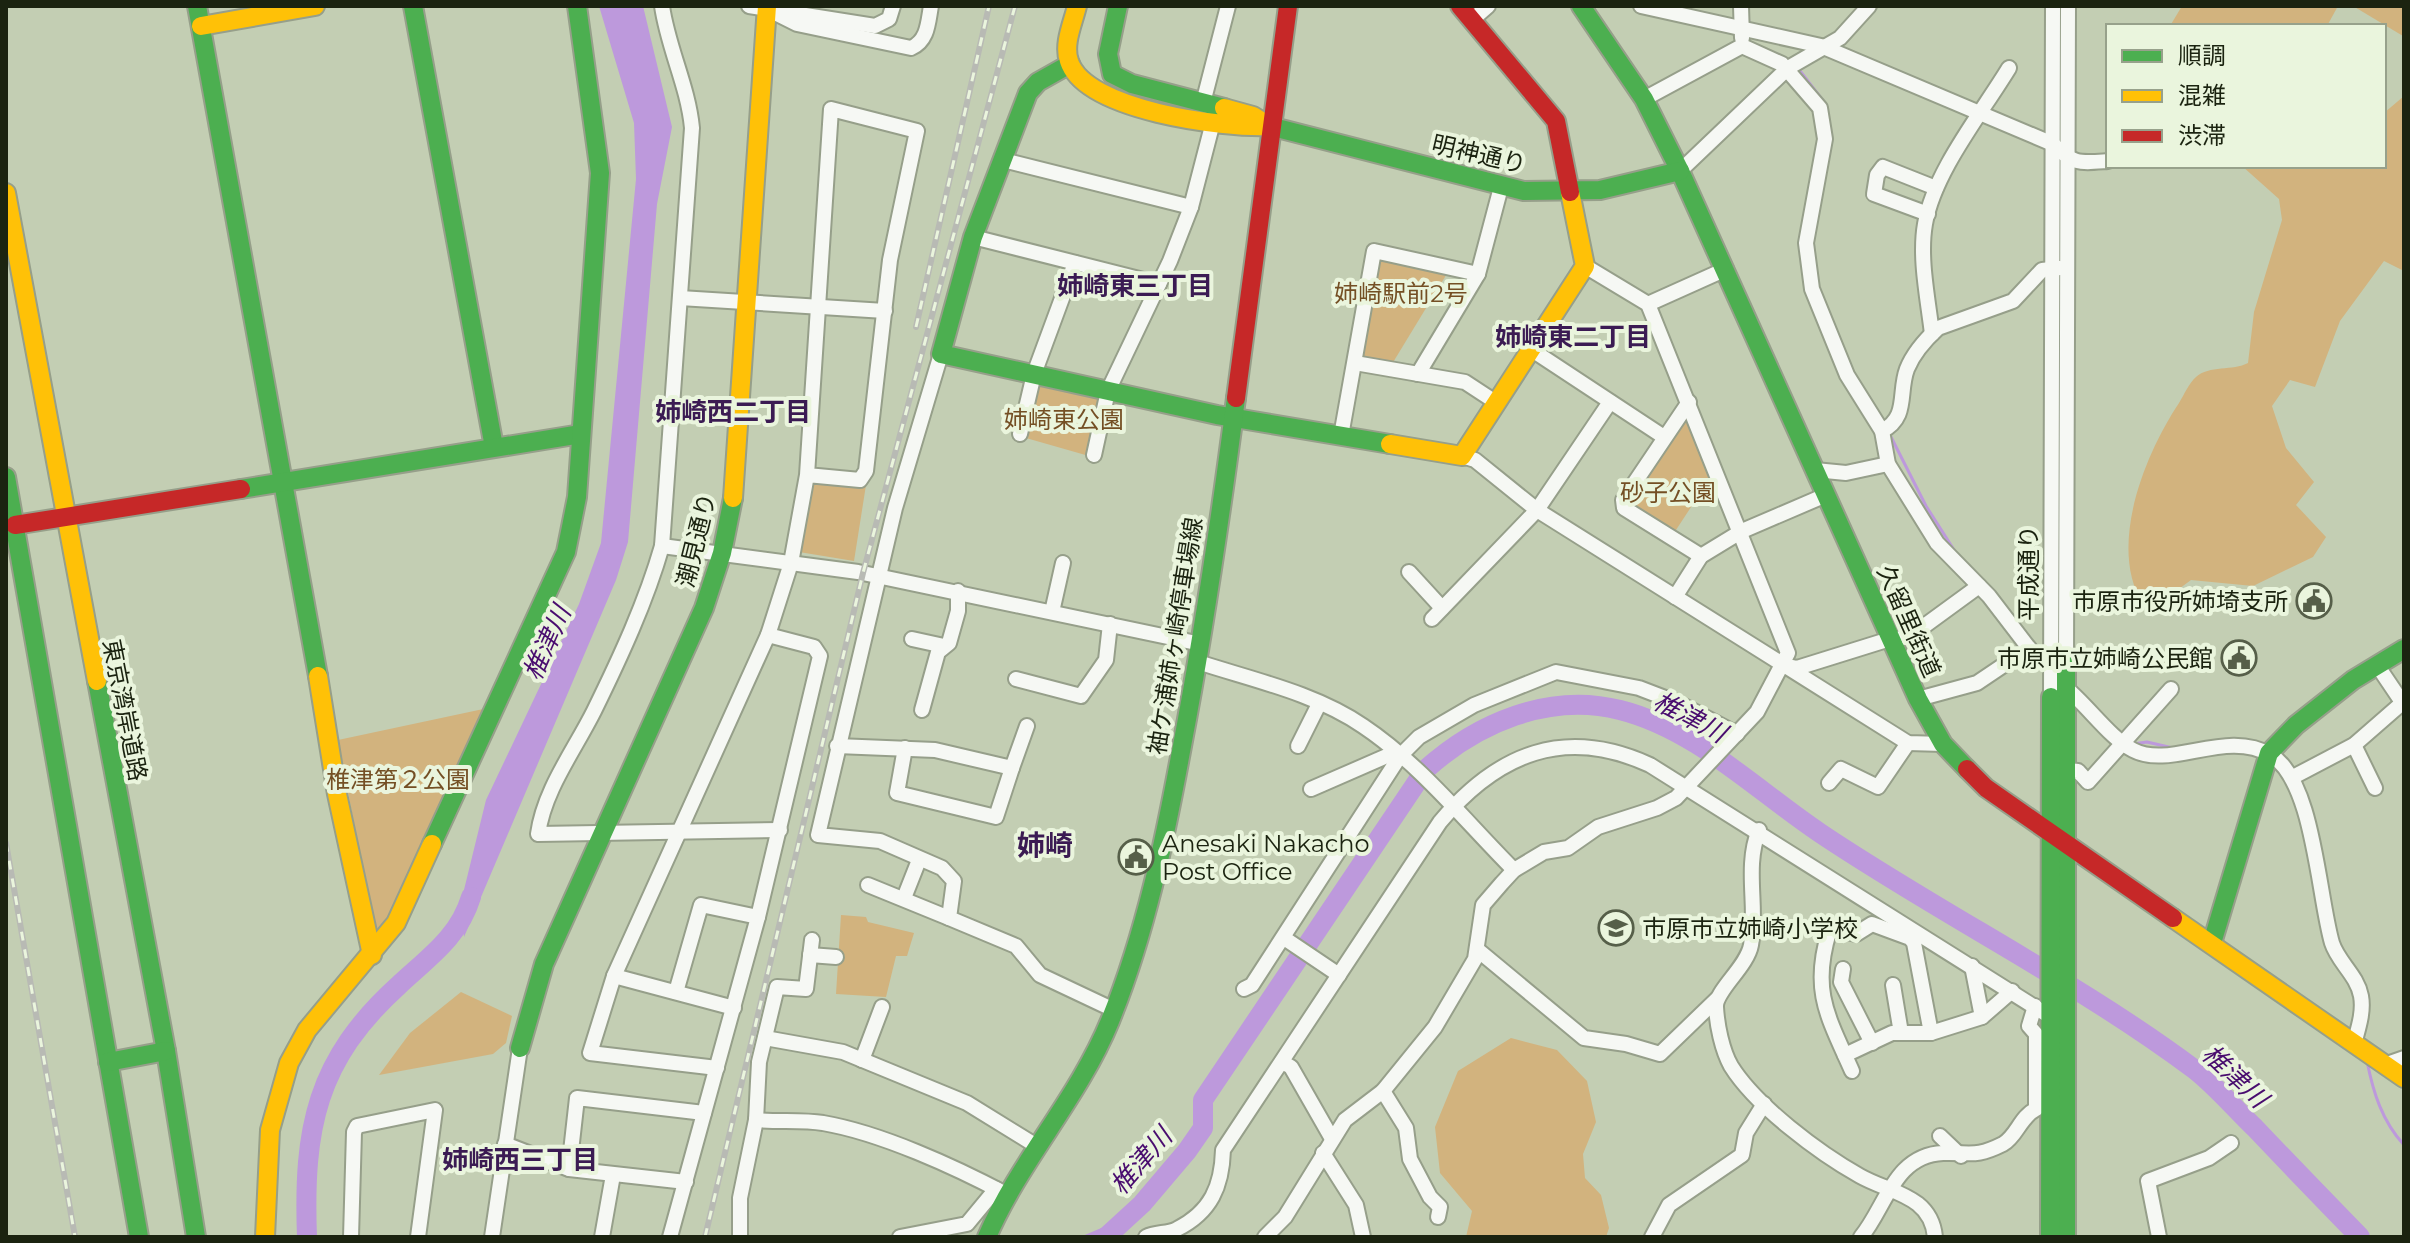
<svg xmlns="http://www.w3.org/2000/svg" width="2410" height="1243" font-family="Montserrat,'Noto Sans JP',sans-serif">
<rect width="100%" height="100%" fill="#c3ceb3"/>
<g fill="#d2b37e">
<path d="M2182,6h156l-11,20h-157z"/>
<path d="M2353,6h51v31l-1,-1z"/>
<path d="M2404,96v175l-20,-10 -44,60 -25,66 -25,-7 -18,26 14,42 28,34 -18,23 30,32 -13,20 -60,29 -62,-6 -31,23 -17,1c-36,-57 2,-150 36,-201 5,-8 10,-20 17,-26 13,-12 37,-6 52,-14l6,-51 28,-92 -3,-21 -37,-33h142v-53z"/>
<path d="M1381,257l67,15 -56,92 -29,-5 -2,-4 15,-96z"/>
<path d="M1040,385l56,13 4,5 -11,53 -63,-18 10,-50z"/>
<path d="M1684,416l5,1 23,58 -38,58 -44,-28 -1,-5z"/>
<path d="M814,482l52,3 -12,76 -55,-9 11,-66z"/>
<path d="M488,708l-98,208 -9,16h-6l-37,-192z"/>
<path d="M841,915l25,2 2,5 46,11 -7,23h-11l-10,41 -50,-3z"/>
<path d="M461,992l51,24 -6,27 -13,11 -114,21 31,-42z"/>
<path d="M1511,1038l46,12 30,31 9,41 -13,32 2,24 16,17 8,33 -3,9h-140l6,-26 -32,-38 -5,-46 23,-56z"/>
</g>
<g fill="#bd99dc">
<path d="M599,6h44l29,121 -15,77 -29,338 -12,38 -152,357 -2,-39 24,-98 93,-196 22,-61 35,-364 -2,-56z"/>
<path d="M1136,1199l11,12 -31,26h-36l26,-11z"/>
</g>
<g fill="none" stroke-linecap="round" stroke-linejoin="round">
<g stroke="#bd99dc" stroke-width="3">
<path d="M1748,10l1,16"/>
<path d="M1777,54l15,7"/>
<path d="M1797,67l27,35"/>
<path d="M1888,431l38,75 30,47"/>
<path d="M2133,744l14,-2 26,6"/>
<path d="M2367,1061c6,31 15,60 37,84"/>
</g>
<g stroke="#bd99dc" stroke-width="20">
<path d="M307,1237c-4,-109 9,-177 92,-252 30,-28 60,-48 72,-88"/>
<path d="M1106,1237l36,-33 45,-53 16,-23v-28l222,-330c52,-47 124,-78 195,-60 76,19 137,81 200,123 122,82 256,148 374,236 22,17 41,40 61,59 35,37 70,73 105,109"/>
</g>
<defs>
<g id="street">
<path d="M662,6c6,42 26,80 30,122l-30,418c-16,56 -42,112 -68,165 -20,40 -50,79 -56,123l242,-4"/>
<path d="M749,6l126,20 14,-7 4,-13"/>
<path d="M1641,6l180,40 232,98c20,21 27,19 55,17"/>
<path d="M1741,6l1,32"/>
<path d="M767,9l30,15 114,24c17,-7 17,-26 20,-42"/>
<path d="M1472,20l16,-14"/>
<path d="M1742,46l40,18 38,44 5,31 -19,104 6,46 35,86 35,56 6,33 49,79 52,53 46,60 16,7"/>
<path d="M1644,99l98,-53"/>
<path d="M1203,103l25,-97"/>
<path d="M1003,160l188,47"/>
<path d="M1680,171l108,-103 52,-30 29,-32"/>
<path d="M1928,214l-54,-20 3,-19 6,-8 53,21"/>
<path d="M973,237l186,47"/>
<path d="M680,298l205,13"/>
<path d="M1648,304l78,-35"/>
<path d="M1932,334c-4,-35 -13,-76 -7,-110 9,-52 56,-110 84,-156"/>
<path d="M1532,350l132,87"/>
<path d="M941,354l-46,154 -77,327 62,6 62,27 12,13 -5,37 67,28 24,29 72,34"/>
<path d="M1355,363l110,19 32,21"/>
<path d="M1418,374l60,-100 23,-87"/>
<path d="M1689,402l-66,98 1,8 77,48"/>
<path d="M1882,431c27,-14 16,-38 25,-62 6,-15 19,-30 31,-41l75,-27 29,-31 18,-2"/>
<path d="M1020,434l14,-60 41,-111"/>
<path d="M1341,436l33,-185 104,23"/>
<path d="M1094,455l14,-64 62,-130 21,-54 22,-85"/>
<path d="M1462,456l13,4 62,50 371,233 35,1"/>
<path d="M1815,470l31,3 42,-9"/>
<path d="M662,546l196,26 343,72"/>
<path d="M1409,572l33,36"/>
<path d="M1675,597l26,-41 41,-25 84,-36"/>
<path d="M1052,612l11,-49"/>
<path d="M1432,619l105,-109 73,-108"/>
<path d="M912,639l32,7"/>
<path d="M1891,642l25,-10 63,-46"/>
<path d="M1198,662c55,18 117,31 165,64 57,38 103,96 151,144"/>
<path d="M2066,662l2,-656"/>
<path d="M2377,665l27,40"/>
<path d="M1788,666l9,2 93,-29"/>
<path d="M1016,679l65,17 25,-36 4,-36"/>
<path d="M2066,688c21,17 45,51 67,62 38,20 93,-22 138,5 43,26 47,140 61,188 6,19 25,32 29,53 3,16 -3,33 -7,48"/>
<path d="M2051,697l2,-691"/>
<path d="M1918,699l59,-16 52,-35"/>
<path d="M922,710l16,-58 11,-9 9,-32v-20"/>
<path d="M2354,745l21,43"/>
<path d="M837,746l98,4 77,18 15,-42"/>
<path d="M1298,746l21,-42"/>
<path d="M905,748l-8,45 99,24 16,-49"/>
<path d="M2067,770l11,1 10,11 83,-93"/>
<path d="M2293,777l61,-32 47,-41"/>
<path d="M1829,783l12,-14 37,18 30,-44"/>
<path d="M1311,789l85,-37"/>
<path d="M1759,830c-15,37 -1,77 -8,115 -4,22 -36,46 -35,62 1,18 6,43 15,59 25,40 88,87 129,110 30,17 71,19 75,61"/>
<path d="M868,885l81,33"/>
<path d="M904,898l15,-38"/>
<path d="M1284,938l55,37"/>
<path d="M1479,951l105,87 42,6 34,10 57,-55"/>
<path d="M810,955l26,2"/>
<path d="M1972,966l10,51"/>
<path d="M1843,969l-2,13 31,61"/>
<path d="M614,976l120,32"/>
<path d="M1893,985l8,48"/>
<path d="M1244,989l8,-4 148,-229 19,-19 55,-32 82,-33 83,16 39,15 59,31"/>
<path d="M676,992l25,-87 57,12"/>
<path d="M765,1038l78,14 124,51 68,42"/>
<path d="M1845,1055l47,-22h39l51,-16 30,-26"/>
<path d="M862,1060l20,-53"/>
<path d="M1282,1062l9,5 40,70"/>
<path d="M2384,1065l20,-7"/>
<path d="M717,1068l-127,-15 24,-77 154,-341 23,-72 16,-88 24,-366 86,22 -27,129 -24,211 -6,9 -53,-5"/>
<path d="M1852,1071c-24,-54 -41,-80 -23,-139l4,-3 23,5 16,-10 38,14 4,5 17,90"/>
<path d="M1383,1091l23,37 4,31 20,38 10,10 -2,10"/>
<path d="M756,1120c22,2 46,0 67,3 58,10 132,44 183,71"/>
<path d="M1940,1136l21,20"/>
<path d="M505,1144l64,25 117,13"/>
<path d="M1323,1153l33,52 7,32"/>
<path d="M569,1169l8,-71 127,15"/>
<path d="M351,1237l3,-105 3,-6 78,-16 -17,127"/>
<path d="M492,1237l28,-189"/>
<path d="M602,1237l11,-62"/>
<path d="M670,1237l88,-320 62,-261 -6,-9 -46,-12"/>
<path d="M740,1237v-39l16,-78 3,-58 18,-75 29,2 6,-49"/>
<path d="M900,1237l67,-13 29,-35"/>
<path d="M1146,1237c10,-5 22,-3 31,-8 34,-17 45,-43 46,-79l217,-328c58,-69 125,-96 210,-57l399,251"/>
<path d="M1265,1237l20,-20 60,-97 38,-29 52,-64 40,-68 8,-54 19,-22 12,-13 30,-18 24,-4 30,-21 59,-19 19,-10 81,-86 31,-59 -140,-349 -63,-38"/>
<path d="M1652,1237l17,-32 73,-50 4,-22 18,-29"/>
<path d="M1861,1237c25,-30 33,-82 82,-84 28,-1 32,5 60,-9 14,-8 17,-27 33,-35v-75l-7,-8 6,-20"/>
<path d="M2159,1237l-11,-56 61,-23 22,-15"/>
</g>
<g id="fast">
<path d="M197,6l121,670"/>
<path d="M413,6l81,441"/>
<path d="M1118,6l-10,48 4,20 20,10 92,24"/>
<path d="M1581,6l63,93 36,72 238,528 25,45 24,25"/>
<path d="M1070,64l-32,18 -10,11 -55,144 -32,117 276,61 173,29"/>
<path d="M1269,126l255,65 76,-1 80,-19"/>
<path d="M6,477l133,760"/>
<path d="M241,489l340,-55"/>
<path d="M2066,662v575"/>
<path d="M97,681l69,370 30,186"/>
<path d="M432,844l134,-292 11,-55 23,-324 -23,-167"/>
<path d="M2212,943l57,-190 27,-28 57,-45 51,-31"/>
<path d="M520,1048l24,-84 160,-356 18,-55 11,-55"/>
<path d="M108,1062l58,-11"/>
<path d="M987,1237c33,-77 91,-138 123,-216 36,-89 55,-182 72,-275 22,-116 39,-232 54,-348"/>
<path d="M2050,1237l1,-540"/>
</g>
<g id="slow">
<path d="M1077,6c-4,17 -14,38 -8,55 16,50 155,67 200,65l-16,-10 -29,-8"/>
<path d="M201,26l114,-20"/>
<path d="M6,193l91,488"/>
<path d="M1390,444l72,12 123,-190 -15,-74"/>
<path d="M733,498l34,-492"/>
<path d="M318,676l19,118 35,161"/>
<path d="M2173,918l231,160"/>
<path d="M265,1237l5,-107 19,-67 18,-33 89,-107 36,-79"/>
</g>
<g id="jam">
<path d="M1460,6l96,115 14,71"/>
<path d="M1236,398l52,-392"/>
<path d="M15,525l226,-36"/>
<path d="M1967,769l19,19 187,130"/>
</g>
</defs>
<use href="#street" stroke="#969f8a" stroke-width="18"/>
<use href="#fast" stroke="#969f8a" stroke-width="22"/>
<use href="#slow" stroke="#969f8a" stroke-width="22"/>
<use href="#jam" stroke="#969f8a" stroke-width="22"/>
<use href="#street" stroke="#f6f8f4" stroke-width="14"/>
<use href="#fast" stroke="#4caf50" stroke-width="18"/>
<use href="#slow" stroke="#ffc107" stroke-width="18"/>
<use href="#jam" stroke="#c62828" stroke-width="18"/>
<defs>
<g id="rail">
<path d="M916,327l73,-321"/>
<path d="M6,843l69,394"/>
<path d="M705,1237l158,-664 152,-567"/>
</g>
</defs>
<use href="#rail" stroke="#b8bab4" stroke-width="6"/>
<use href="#rail" stroke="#eaf5dd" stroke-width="3" stroke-dasharray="9" stroke-linecap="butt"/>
</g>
<defs>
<symbol id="civic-ring" viewBox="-11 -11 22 22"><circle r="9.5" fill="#eaf5dd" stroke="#565f49" stroke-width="1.5"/><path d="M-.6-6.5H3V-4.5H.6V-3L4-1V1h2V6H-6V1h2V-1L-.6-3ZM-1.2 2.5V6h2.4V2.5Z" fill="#565f49"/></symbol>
<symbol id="school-ring" viewBox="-11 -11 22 22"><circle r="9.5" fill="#eaf5dd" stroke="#565f49" stroke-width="1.5"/><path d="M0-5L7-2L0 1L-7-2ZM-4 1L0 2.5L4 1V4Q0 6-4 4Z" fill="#565f49"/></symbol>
</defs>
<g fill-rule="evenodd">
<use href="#civic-ring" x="2294" y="581" width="40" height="40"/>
<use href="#civic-ring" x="2219" y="638" width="40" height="40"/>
<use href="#civic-ring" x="1116" y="837" width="40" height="40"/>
<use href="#school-ring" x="1596" y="908" width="40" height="40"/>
</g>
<g text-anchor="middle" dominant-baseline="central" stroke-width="8" stroke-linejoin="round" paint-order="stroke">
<g font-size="24" fill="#1b2310" stroke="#eaf5dd">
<text transform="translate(1479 154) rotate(13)">明神通り</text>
<text transform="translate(696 540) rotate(-76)">潮見通り</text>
<text transform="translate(2028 573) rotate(-90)">平成通り</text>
<text transform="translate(1909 621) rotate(66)">久留里街道</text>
<text transform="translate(1175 636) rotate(-81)">袖ケ浦姉ヶ崎停車場線</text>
<text transform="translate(125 710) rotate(79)">東京湾岸道路</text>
</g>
<g font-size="24" fill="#744f24" stroke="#eaf5dd">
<text x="1401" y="293">姉崎駅前2号</text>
<text x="1064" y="419">姉崎東公園</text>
<text x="1668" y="492">砂子公園</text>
<text x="398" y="779">椎津第２公園</text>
</g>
<g font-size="24" fill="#1b2310" stroke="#eaf5dd" text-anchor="end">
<text x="2288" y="601">市原市役所姉埼支所</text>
<text x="2213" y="658">市原市立姉崎公民館</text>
<text x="1162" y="843" text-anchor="start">Anesaki Nakacho<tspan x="1162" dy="28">Post Office</tspan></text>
<text x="1642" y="928" text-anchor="start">市原市立姉崎小学校</text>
</g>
<g font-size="26" font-weight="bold" fill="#3b1b53" stroke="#eaf5dd">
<text x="1135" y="286">姉崎東三丁目</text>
<text x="1573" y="337">姉崎東二丁目</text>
<text x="733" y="412">姉崎西二丁目</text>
<text x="520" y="1160">姉崎西三丁目</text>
</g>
<g font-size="26" font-style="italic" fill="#490d6f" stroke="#eaf5dd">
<text transform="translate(547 643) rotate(-66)">椎津川</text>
<text transform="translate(1690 717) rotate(28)">椎津川</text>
<text transform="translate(2235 1076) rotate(43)">椎津川</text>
<text transform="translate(1141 1161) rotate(-49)">椎津川</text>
</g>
<g font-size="28" font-weight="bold" fill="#3b1b53" stroke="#eaf5dd">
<text x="1045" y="845">姉崎</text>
</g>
</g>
<rect width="2410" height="1243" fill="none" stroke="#1b2310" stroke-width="16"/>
<rect x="2106" y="24" width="280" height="144" fill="#eaf5dd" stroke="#97a18b" stroke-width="2"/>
<rect x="2122" y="50" width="40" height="12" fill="#4caf50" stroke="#97a18b" stroke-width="2"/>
<text x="2178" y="64" font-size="24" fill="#1b2310">順調</text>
<rect x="2122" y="90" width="40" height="12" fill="#ffc107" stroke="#97a18b" stroke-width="2"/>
<text x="2178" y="104" font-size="24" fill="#1b2310">混雑</text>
<rect x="2122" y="130" width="40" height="12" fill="#c62828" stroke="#97a18b" stroke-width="2"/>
<text x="2178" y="144" font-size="24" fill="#1b2310">渋滞</text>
</svg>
